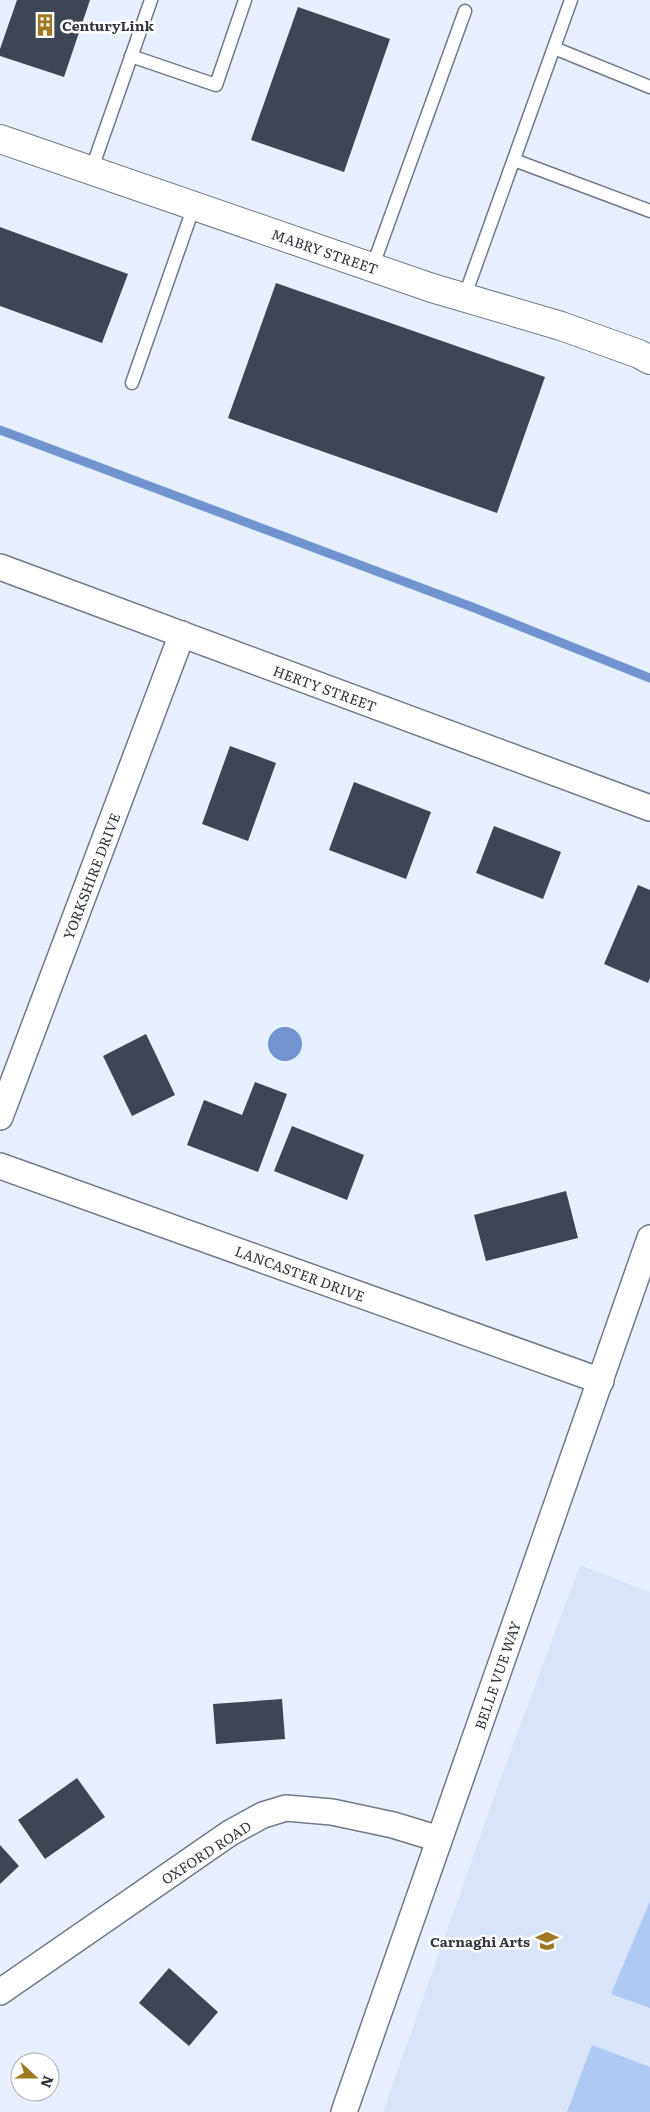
<svg xmlns="http://www.w3.org/2000/svg" width="650" height="2112" font-family="Literata,serif">
<rect width="100%" height="100%" fill="#e8f0ff"/>
<path fill="#dae4f8" d="M580,1565l70,27v520h-267l121,-343z"/>
<g fill="#b0c9f4">
<path d="M650,1901v107l-39,-14z"/>
<path d="M592,2045l58,22v45h-83z"/>
</g>
<circle fill="#7193d0" cx="285" cy="1044" r="17"/>
<g fill="none" stroke-linecap="round" stroke-linejoin="round">
<path stroke="#7193d0" stroke-width="9" d="M0,430l472,177 178,71"/>
</g>
<g fill="#3e4654">
<path d="M17,0h73l-26,77 -64,-21v-7z"/>
<path d="M298,7l92,32 -46,133 -93,-32z"/>
<path d="M0,227l128,47 -26,69 -102,-37z"/>
<path d="M276,283l269,94 -48,136 -269,-95z"/>
<path d="M230,746l46,17 -28,78 -46,-17z"/>
<path d="M354,782l77,30 -25,67 -77,-29z"/>
<path d="M494,826l67,26 -18,47 -67,-26z"/>
<path d="M638,885l12,5v88l-2,5 -44,-19z"/>
<path d="M146,1034l29,61 -43,21 -29,-60z"/>
<path d="M255,1082l32,12 -29,78 -71,-27 17,-45 38,15z"/>
<path d="M292,1126l72,29 -17,45 -73,-29z"/>
<path d="M566,1191l12,47 -92,23 -12,-46z"/>
<path d="M282,1699l3,40 -69,5 -3,-40z"/>
<path d="M77,1778l28,39 -60,42 -27,-39z"/>
<path d="M0,1845l19,21 -19,18z"/>
<path d="M169,1968l49,44 -29,34 -50,-43z"/>
</g>
<g fill="none" stroke-linecap="round" stroke-linejoin="round">
<defs>
<g id="service">
<path d="M554,48l96,39"/>
<path d="M131,56l85,29 29,-85"/>
<path d="M514,160l136,51"/>
<path d="M91,171l60,-171"/>
<path d="M372,268l93,-257"/>
<path d="M464,298l107,-298"/>
<path d="M132,383l62,-177"/>
</g>
<g id="minor">
<path d="M0,567l650,241"/>
<path d="M0,1117l182,-483"/>
<path d="M0,1166l601,215"/>
<path d="M0,1992l230,-159 33,-18 23,-7 46,4 61,13 46,14"/>
<path d="M344,2112l306,-874"/>
</g>
<path id="tertiary" d="M0,139l432,149 129,38 78,28 11,6"/>
</defs>
<use href="#service" stroke="#717989" stroke-width="15"/>
<use href="#minor" stroke="#717989" stroke-width="28"/>
<use href="#tertiary" stroke="#717989" stroke-width="30"/>
<use href="#service" stroke="#fff" stroke-width="12"/>
<use href="#minor" stroke="#fff" stroke-width="25"/>
<use href="#tertiary" stroke="#fff" stroke-width="28"/>
</g>
<defs>
<symbol id="building-bare" viewBox="-9 -9 18 18"><path d="M-4-6H4V6H1V3H-1V6H-4ZM-2.5-4.3h1.7v1.8h-1.7ZM.8-4.3h1.7v1.8H.8ZM-2.5-1h1.7V.8h-1.7ZM.8-1h1.7V.8H.8Z" fill="#a07927" stroke="#fff" stroke-width="2.5" paint-order="stroke"/></symbol>
<symbol id="university-bare" viewBox="-9 -9 18 18"><path d="M0-5L7-2L0 1L-7-2ZM-4 1L0 2.5L4 1V4Q0 6-4 4Z" fill="#a07927" stroke="#fff" stroke-width="2.5" paint-order="stroke"/></symbol>
</defs>
<g fill-rule="evenodd">
<use href="#building-bare" x="29" y="9" width="32" height="32"/>
<use href="#university-bare" x="531" y="1925" width="32" height="32"/>
</g>
<g text-anchor="middle" dominant-baseline="central" stroke-width="5" stroke-linejoin="round" paint-order="stroke">
<g font-size="14" font-weight="bold" fill="#31353c" stroke="#fff" text-anchor="start">
<text x="62" y="25">CenturyLink</text>
<text x="530" y="1941" text-anchor="end">Carnaghi Arts</text>
</g>
<g font-size="14" fill="#31353c" stroke="#fff">
<text transform="translate(325 251) rotate(19)">MABRY STREET</text>
<text transform="translate(325 688) rotate(20)">HERTY STREET</text>
<text transform="translate(91 876) rotate(-69)">YORKSHIRE DRIVE</text>
<text transform="translate(300 1273) rotate(20)">LANCASTER DRIVE</text>
<text transform="translate(497 1675) rotate(-71)">BELLE VUE WAY</text>
<text transform="translate(206 1852) rotate(-33)">OXFORD ROAD</text>
</g>
</g>
<g transform="translate(35 2077) rotate(111)"><circle r="24" fill="#ffffff" stroke="#adaeb1"/>
<path d="M0-4L9 19L0 12L-9 19Z" fill="#a07927"/>
<text y="-8" font-size="14" font-weight="bold" text-anchor="middle" fill="#31353c">N</text>
</g>
</svg>
